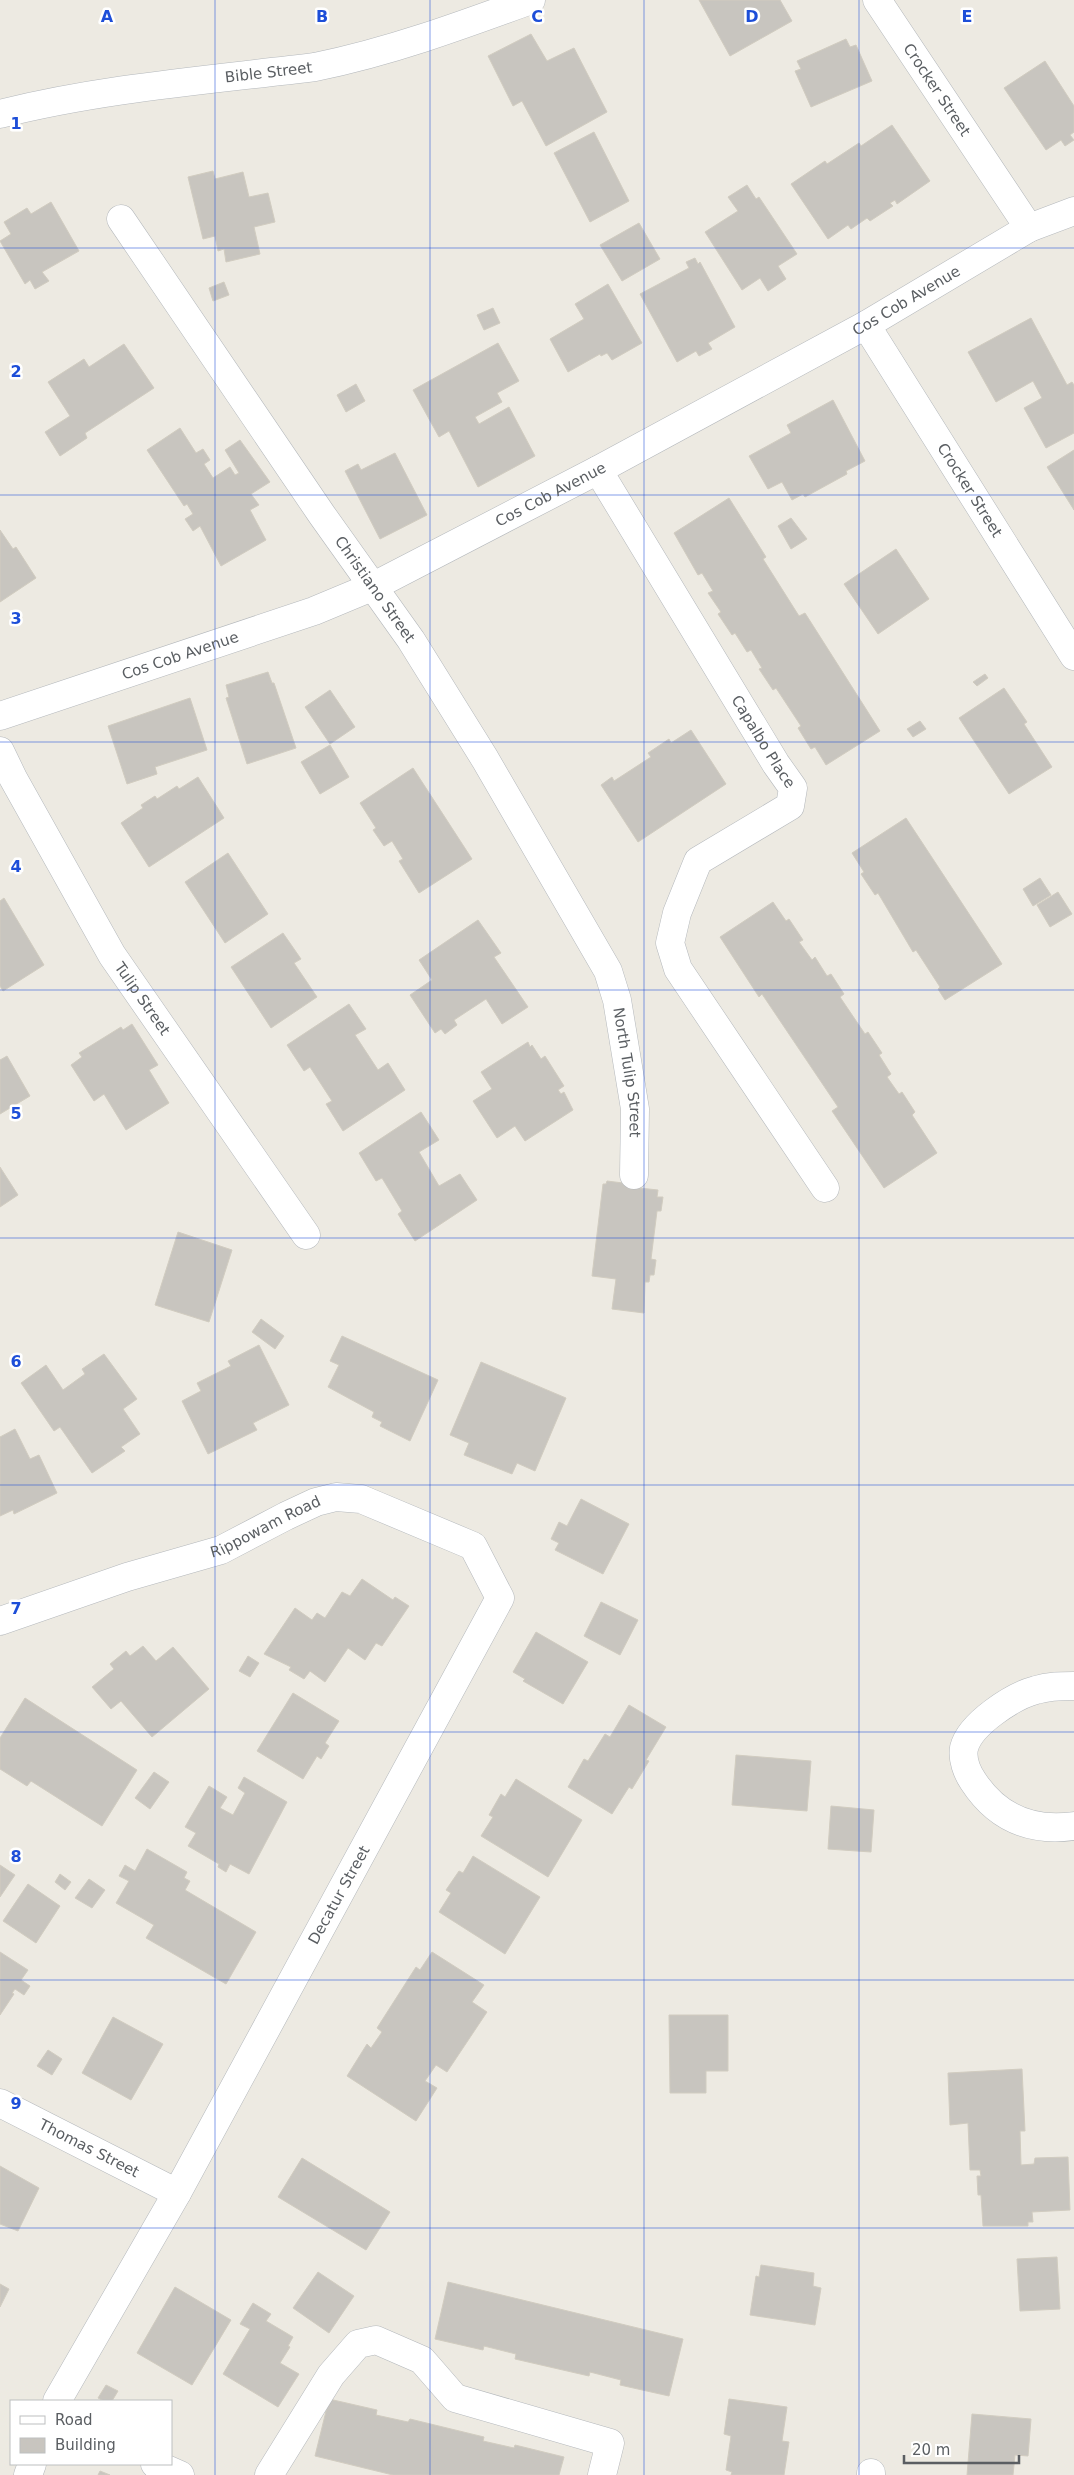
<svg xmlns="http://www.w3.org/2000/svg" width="1074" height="2475" font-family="'DejaVu Sans',sans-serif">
<rect width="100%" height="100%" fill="#edeae2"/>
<g fill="#c8c5bf" stroke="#d1ccc0">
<path d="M699,0h81l12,21 -62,35z"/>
<path d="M531,34l16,27 27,-13 33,64 -61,34 -24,-45 -9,5 -25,-50z"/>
<path d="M846,39l4,8 6,-2 16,36 -61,26 -16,-36 6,-2 -4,-8z"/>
<path d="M1045,61l29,45v26l-4,3 4,5 -9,6 -4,-6 -15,10 -42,-62z"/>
<path d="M892,125l38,56 -33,23 -2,-4 -5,3 3,3 -23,15 -3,-3 -16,11 -3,-4 -20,14 -37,-55 34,-23 2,3 32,-21 2,3z"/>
<path d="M594,132l35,69 -39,21 -36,-69z"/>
<path d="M213,171l2,8 28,-7 6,25 19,-4 7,29 -21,5 6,27 -34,8 -2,-13 -6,2 -3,-15 -12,3 -15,-62z"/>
<path d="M747,185l9,14 3,-2 38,57 -19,12 8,13 -18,12 -8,-13 -18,12 -37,-58 33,-21 -10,-14z"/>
<path d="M51,202l28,49 -37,21 7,9 -14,8 -5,-9 -5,4 -25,-43 11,-7 -7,-12 23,-14 4,6z"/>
<path d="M639,223l21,36 -38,22 -22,-36z"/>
<path d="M695,258l3,6 2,-2 35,65 -27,16 4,6 -13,7 -3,-5 -19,11 -37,-68 49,-26 -3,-6z"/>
<path d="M224,282l5,13 -16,6 -4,-13z"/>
<path d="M608,284l34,59 -30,17 -5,-7 -6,3 -1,-2 -32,18 -18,-33 34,-20 -9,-15z"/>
<path d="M493,308l7,15 -16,7 -7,-15z"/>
<path d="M1031,318l36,67 5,-3 2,3v48l-28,15 -22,-40 18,-10 -9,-17 -37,21 -28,-50z"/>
<path d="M498,343l21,38 -22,12 5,9 -27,15 4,7 30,-17 26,49 -57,31 -29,-56 -10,6 -26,-47z"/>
<path d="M124,344l30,44 -69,45 2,5 -27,18 -15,-24 25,-16 -22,-34 36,-23 5,8z"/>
<path d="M356,384l9,17 -19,11 -9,-17z"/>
<path d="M833,400l32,61 -19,10 1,3 -42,23 -2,-3 -11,6 -10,-18 -14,7 -19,-33 42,-23 -4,-8z"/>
<path d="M180,428l16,25 7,-4 7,11 -6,4 9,14 17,-11 5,8 4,-2 -14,-23 15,-10 30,42 -19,12 8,11 -9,5 16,30 -45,26 -21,-40 -7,5 -8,-12 8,-5 -6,-10 -3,2 -37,-56z"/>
<path d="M1074,450v60l-27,-43z"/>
<path d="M395,453l32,62 -47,24 -35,-68 13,-7 3,6z"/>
<path d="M729,498l37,59 -3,2 36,57 6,-3 75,118 -54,34 -11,-18 -4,2 -13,-21 3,-2 -25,-38 -3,2 -14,-21 3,-1 -11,-18 -4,2 -12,-19 -3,2 -14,-21 3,-2 -13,-19 5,-2 -11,-18 -4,2 -24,-42z"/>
<path d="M791,518l16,21 -16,10 -13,-23z"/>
<path d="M0,530l13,19 3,-2 20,31 -36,24z"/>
<path d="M896,549l33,50 -51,35 -34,-50z"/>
<path d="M268,672l4,11h2l22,65 -49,16 -21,-66 3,-1 -3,-12z"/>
<path d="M985,674l3,4 -11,8 -4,-4z"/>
<path d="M1004,688l23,34 -3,2 28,43 -43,27 -50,-76z"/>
<path d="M330,690l25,37 -25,17 -25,-37z"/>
<path d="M190,698l17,52 -52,17 2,7 -30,10 -19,-58z"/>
<path d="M920,721l6,8 -13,8 -6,-8z"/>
<path d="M691,730l35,54 -88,58 -37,-57 11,-8 2,4 37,-24 -3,-4 21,-14 2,4z"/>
<path d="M330,745l19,32 -29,17 -19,-32z"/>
<path d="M413,768l59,91 -53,34 -20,-32 4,-2 -11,-18 -8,5 -11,-16 3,-2 -16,-25z"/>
<path d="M198,777l26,41 -75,49 -28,-44 22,-15 -2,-3 14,-9 2,3 20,-13 2,3z"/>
<path d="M906,818l96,146 -57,36 -7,-11 2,-2 -24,-37 -3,2 -35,-59 -3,2 -14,-21 3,-2 -12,-19z"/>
<path d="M228,853l40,61 -43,29 -40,-61z"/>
<path d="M1040,878l11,17 -18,11 -10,-17z"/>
<path d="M1058,892l14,22 -22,13 -13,-22z"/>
<path d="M4,898l40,67 -41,26 -3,-5v-85z"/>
<path d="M773,902l13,19 3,-2 14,21 -4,2 13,18 3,-3 12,19 4,-2 13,20 -4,3 25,37 3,-2 14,21 -3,2 12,19 -4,3 12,17 3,-2 13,20 -3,3 25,38 -53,35 -52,-77 6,-4 -76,-113 -3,3 -39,-60z"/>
<path d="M478,920l23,33 -7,4 34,50 -26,17 -16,-25 -32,21 3,5 -12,9 -4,-5 -6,4 -25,-38 22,-15 -13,-20z"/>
<path d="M283,933l18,26 -7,4 23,34 -46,31 -40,-61z"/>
<path d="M349,1004l17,25 -11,6 23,35 10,-7 17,27 -62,41 -17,-27 6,-3 -22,-34 -6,4 -17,-26z"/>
<path d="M132,1024l26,41 -9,5 20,33 -43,27 -22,-36 -10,7 -23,-36 11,-8 -3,-4 42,-26 2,3z"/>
<path d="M528,1042l2,5 2,-2 9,14 4,-3 19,30 -6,4 3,4 3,-2 9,18 -48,31 -10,-15 -18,12 -24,-37 19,-12 -11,-17z"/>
<path d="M7,1056l23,40 -30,18v-54z"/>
<path d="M421,1112l18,28 -20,12 20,34 21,-12 17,26 -62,41 -17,-27 4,-3 -20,-33 -6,3 -17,-28z"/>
<path d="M0,1167l18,28 -18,12z"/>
<path d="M607,1181l24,3 -1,3 28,3 -1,7h6l-2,14h-4l-6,48 5,1 -2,15h-4l-1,7h-4l-1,31 -32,-4 4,-30 -24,-3 11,-92h3z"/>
<path d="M178,1232l54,18 -23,72 -54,-17z"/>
<path d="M261,1319l23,17 -9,13 -23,-17z"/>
<path d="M342,1336l96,44 -28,61 -30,-15 2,-4 -10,-5 2,-5 -46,-25 11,-22 -9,-4z"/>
<path d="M259,1345l30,60 -36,18 4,7 -49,24 -26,-53 19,-10 -4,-8 34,-17 -3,-5z"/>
<path d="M104,1354l33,45 -14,10 17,25 -19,13 4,4 -33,22 -32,-46 -6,4 -33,-48 25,-18 17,25 22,-16 -3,-5z"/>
<path d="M481,1362l85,36 -31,73 -18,-8 -5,11 -48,-19 5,-12 -19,-8z"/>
<path d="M15,1429l15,30 9,-4 18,38 -43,21 -1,-4 -13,6v-79z"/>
<path d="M581,1499l48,25 -26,50 -48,-24 4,-7 -8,-4 8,-17 8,4z"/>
<path d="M362,1579l31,21 2,-3 14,9 -25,37 -2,3 -6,-3 -11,17 -17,-12 -23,34 -15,-11 -6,8 -15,-9 2,-3 -27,-13 31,-46 17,12 5,-7 8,5 17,-26 8,4z"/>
<path d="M601,1602l37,18 -18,35 -36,-19z"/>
<path d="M536,1632l52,30 -25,42 -40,-23 2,-2 -12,-7z"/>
<path d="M143,1646l13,15 17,-14 36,42 -57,48 -31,-36 -10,8 -19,-22 22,-18 -4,-5 16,-13 4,5z"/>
<path d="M248,1656l11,7 -9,14 -11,-6z"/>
<path d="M293,1693l46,28 -14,22 4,3 -8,13 -4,-3 -14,23 -46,-28z"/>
<path d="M25,1698l112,72 -35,56 -71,-45 -4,5 -27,-17v-31z"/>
<path d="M629,1705l37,22 -20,33 3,1 -17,28 -3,-2 -17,27 -44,-27 16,-28 4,2 17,-27 5,3z"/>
<path d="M736,1755l75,6 -4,50 -75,-6z"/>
<path d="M154,1772l15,10 -19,27 -15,-11z"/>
<path d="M244,1777l43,25 -38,72 -19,-10 -4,8 -8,-5 1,-3 -31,-18 8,-13 -11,-6 24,-41 18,11 -7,11 13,7 12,-22 -7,-5z"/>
<path d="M516,1779l66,41 -34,57 -67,-41 12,-19 -4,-2 12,-21 4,3z"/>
<path d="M831,1806l43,4 -3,42 -43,-3z"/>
<path d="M147,1849l40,23 -3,6 6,3 -5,9 71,42 -30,52 -80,-46 8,-13 -38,-22 13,-22 -10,-5 6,-11 10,6z"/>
<path d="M473,1856l67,41 -35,57 -66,-42 12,-19 -5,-3 13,-19 4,2z"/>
<path d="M0,1865l15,10 -15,22z"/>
<path d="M60,1874l11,8 -6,8 -10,-8z"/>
<path d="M89,1879l16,11 -13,18 -17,-10z"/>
<path d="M28,1884l32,22 -24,37 -33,-22z"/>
<path d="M0,1952l28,18 -7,10 9,6 -6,9 -9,-6 -3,4 2,1 -14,21z"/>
<path d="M432,1952l52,33 -12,17 15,10 -40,60 -11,-7 -11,16 12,7 -21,33 -69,-45 20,-32 4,4 11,-16 -5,-4 39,-61 4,3z"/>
<path d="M669,2015h59v56h-22v22h-36z"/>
<path d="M113,2017l50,27 -32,56 -49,-27z"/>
<path d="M48,2050l14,9 -10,16 -15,-9z"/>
<path d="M1022,2069l3,62h-5l1,34 13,-1 1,-6 33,-1 2,53 -38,2 1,10h-5v4h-45l-2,-31h-3l-1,-19h4l-1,-6h-10l-2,-47 -18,2 -2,-52z"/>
<path d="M302,2158l88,54 -24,38 -88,-53z"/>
<path d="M0,2166l39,22 -21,43 -18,-7z"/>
<path d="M1057,2257l3,52 -40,2 -3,-52z"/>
<path d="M761,2265l53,8 -1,13 8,2 -6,37 -65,-10 6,-39 3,1z"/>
<path d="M318,2272l36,24 -25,37 -36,-25z"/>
<path d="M448,2282l235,57 -14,57 -49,-11 1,-5 -31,-8 -1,4 -74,-17 1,-5 -32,-8 -1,4 -48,-11z"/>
<path d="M0,2284l9,5 -9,18z"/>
<path d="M175,2287l56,33 -39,65 -55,-32z"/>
<path d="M253,2303l18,11 -5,7 27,16 -5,9 2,1 -10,16 19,11 -21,33 -55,-33 27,-45 -10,-5z"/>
<path d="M106,2385l12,6 -6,10h-8l-6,-3z"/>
<path d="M329,2399l48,11 -1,5 32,7 2,-3 74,18 -1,4 31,7 1,-3 49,12 -5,18h-166l-78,-19z"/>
<path d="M729,2399l58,8 -5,34 7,1 -5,33h-53l1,-3 -6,-2 5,-34 -7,-2z"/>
<path d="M972,2414l59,5 -3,37 -13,-1 -2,20h-46z"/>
<path d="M100,2471l10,4h-12z"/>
</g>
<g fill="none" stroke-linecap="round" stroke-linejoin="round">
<defs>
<g id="minor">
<path id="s1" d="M877,0l152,228"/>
<path id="s2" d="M0,114c103,-26 210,-34 315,-47 74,-15 145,-41 216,-67"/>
<path id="s3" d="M121,219l201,296 89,125 74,119 123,212 9,29 18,109 -1,66"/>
<path id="s4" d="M866,325l208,331"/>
<path id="s5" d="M598,470l178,294 17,24 -3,18 -92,55 -21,52 -7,30 8,26 147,219"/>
<path id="s6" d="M0,716l314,-105 60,-25 224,-116 268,-145 163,-97 45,-17"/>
<path id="s7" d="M0,751l13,27 99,177 194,280"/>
<path id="s8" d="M0,1621l127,-44 94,-27 65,-34 30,-14 20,-5 25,2 112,47 27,52 -323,595 -120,208"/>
<path d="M1074,1686c-13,0 -25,0 -38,4 -23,6 -66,34 -72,58 -2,11 3,24 9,33 24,37 58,51 101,45"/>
<path id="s9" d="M0,2103l177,90"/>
<path d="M155,2464l25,11"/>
<path d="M28,2475l4,-11"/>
<path d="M269,2475l62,-100 27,-31 18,-4 46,20 33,38 155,45 -8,32"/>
<path d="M871,2475v-2"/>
</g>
</defs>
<use href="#minor" stroke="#b4b8bc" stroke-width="29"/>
<use href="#minor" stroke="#fff" stroke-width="28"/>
</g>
<path fill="none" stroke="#1d4ed8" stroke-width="1" stroke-opacity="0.55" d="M215,0v2475M430,0v2475M644,0v2475M859,0v2475M0,248h1074M0,495h1074M0,742h1074M0,990h1074M0,1238h1074M0,1485h1074M0,1732h1074M0,1980h1074M0,2228h1074"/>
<g text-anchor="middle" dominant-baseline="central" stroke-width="5" stroke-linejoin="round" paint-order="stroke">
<g font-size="15" fill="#5a5e62" stroke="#fff">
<text stroke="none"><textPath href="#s2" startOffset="272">Bible Street</textPath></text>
<text stroke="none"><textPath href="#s1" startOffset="108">Crocker Street</textPath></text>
<text stroke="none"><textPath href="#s6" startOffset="1000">Cos Cob Avenue</textPath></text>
<text stroke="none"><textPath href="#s4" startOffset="195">Crocker Street</textPath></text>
<text stroke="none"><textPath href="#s6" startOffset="595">Cos Cob Avenue</textPath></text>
<text stroke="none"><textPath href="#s3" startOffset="449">Christiano Street</textPath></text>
<text stroke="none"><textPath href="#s6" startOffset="190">Cos Cob Avenue</textPath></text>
<text stroke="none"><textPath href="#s5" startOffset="318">Capalbo Place</textPath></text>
<text stroke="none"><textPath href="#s7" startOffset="286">Tulip Street</textPath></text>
<text stroke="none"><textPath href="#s3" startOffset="1000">North Tulip Street</textPath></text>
<text stroke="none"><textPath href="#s8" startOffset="282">Rippowam Road</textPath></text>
<text transform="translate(339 1895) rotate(-61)">Decatur Street</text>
<text stroke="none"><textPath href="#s9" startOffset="100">Thomas Street</textPath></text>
</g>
</g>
<g font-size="16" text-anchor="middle" font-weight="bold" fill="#1d4ed8" stroke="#fff" stroke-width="5" stroke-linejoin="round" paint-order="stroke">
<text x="107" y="22">A</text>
<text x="322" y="22">B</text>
<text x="537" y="22">C</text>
<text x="752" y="22">D</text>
<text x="967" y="22">E</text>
<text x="16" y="129">1</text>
<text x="16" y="377">2</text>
<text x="16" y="624">3</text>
<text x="16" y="872">4</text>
<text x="16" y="1119">5</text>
<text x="16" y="1367">6</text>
<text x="16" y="1614">7</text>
<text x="16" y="1862">8</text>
<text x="16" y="2109">9</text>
</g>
<rect x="10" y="2400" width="162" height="65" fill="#ffffff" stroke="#bdbfc0"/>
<rect x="20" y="2416" width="25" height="8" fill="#ffffff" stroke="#bdbfc0"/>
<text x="55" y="2425" font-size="15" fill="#5a5e62">Road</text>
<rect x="20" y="2438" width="25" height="15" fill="#c8c5bf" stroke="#bdbfc0"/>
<text x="55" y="2450" font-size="15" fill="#5a5e62">Building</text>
<path d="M904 2455v8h115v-8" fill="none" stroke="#5a5e62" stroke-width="2.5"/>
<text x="912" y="2455" font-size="15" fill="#5a5e62" stroke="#ffffff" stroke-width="4" paint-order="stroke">20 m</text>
</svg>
